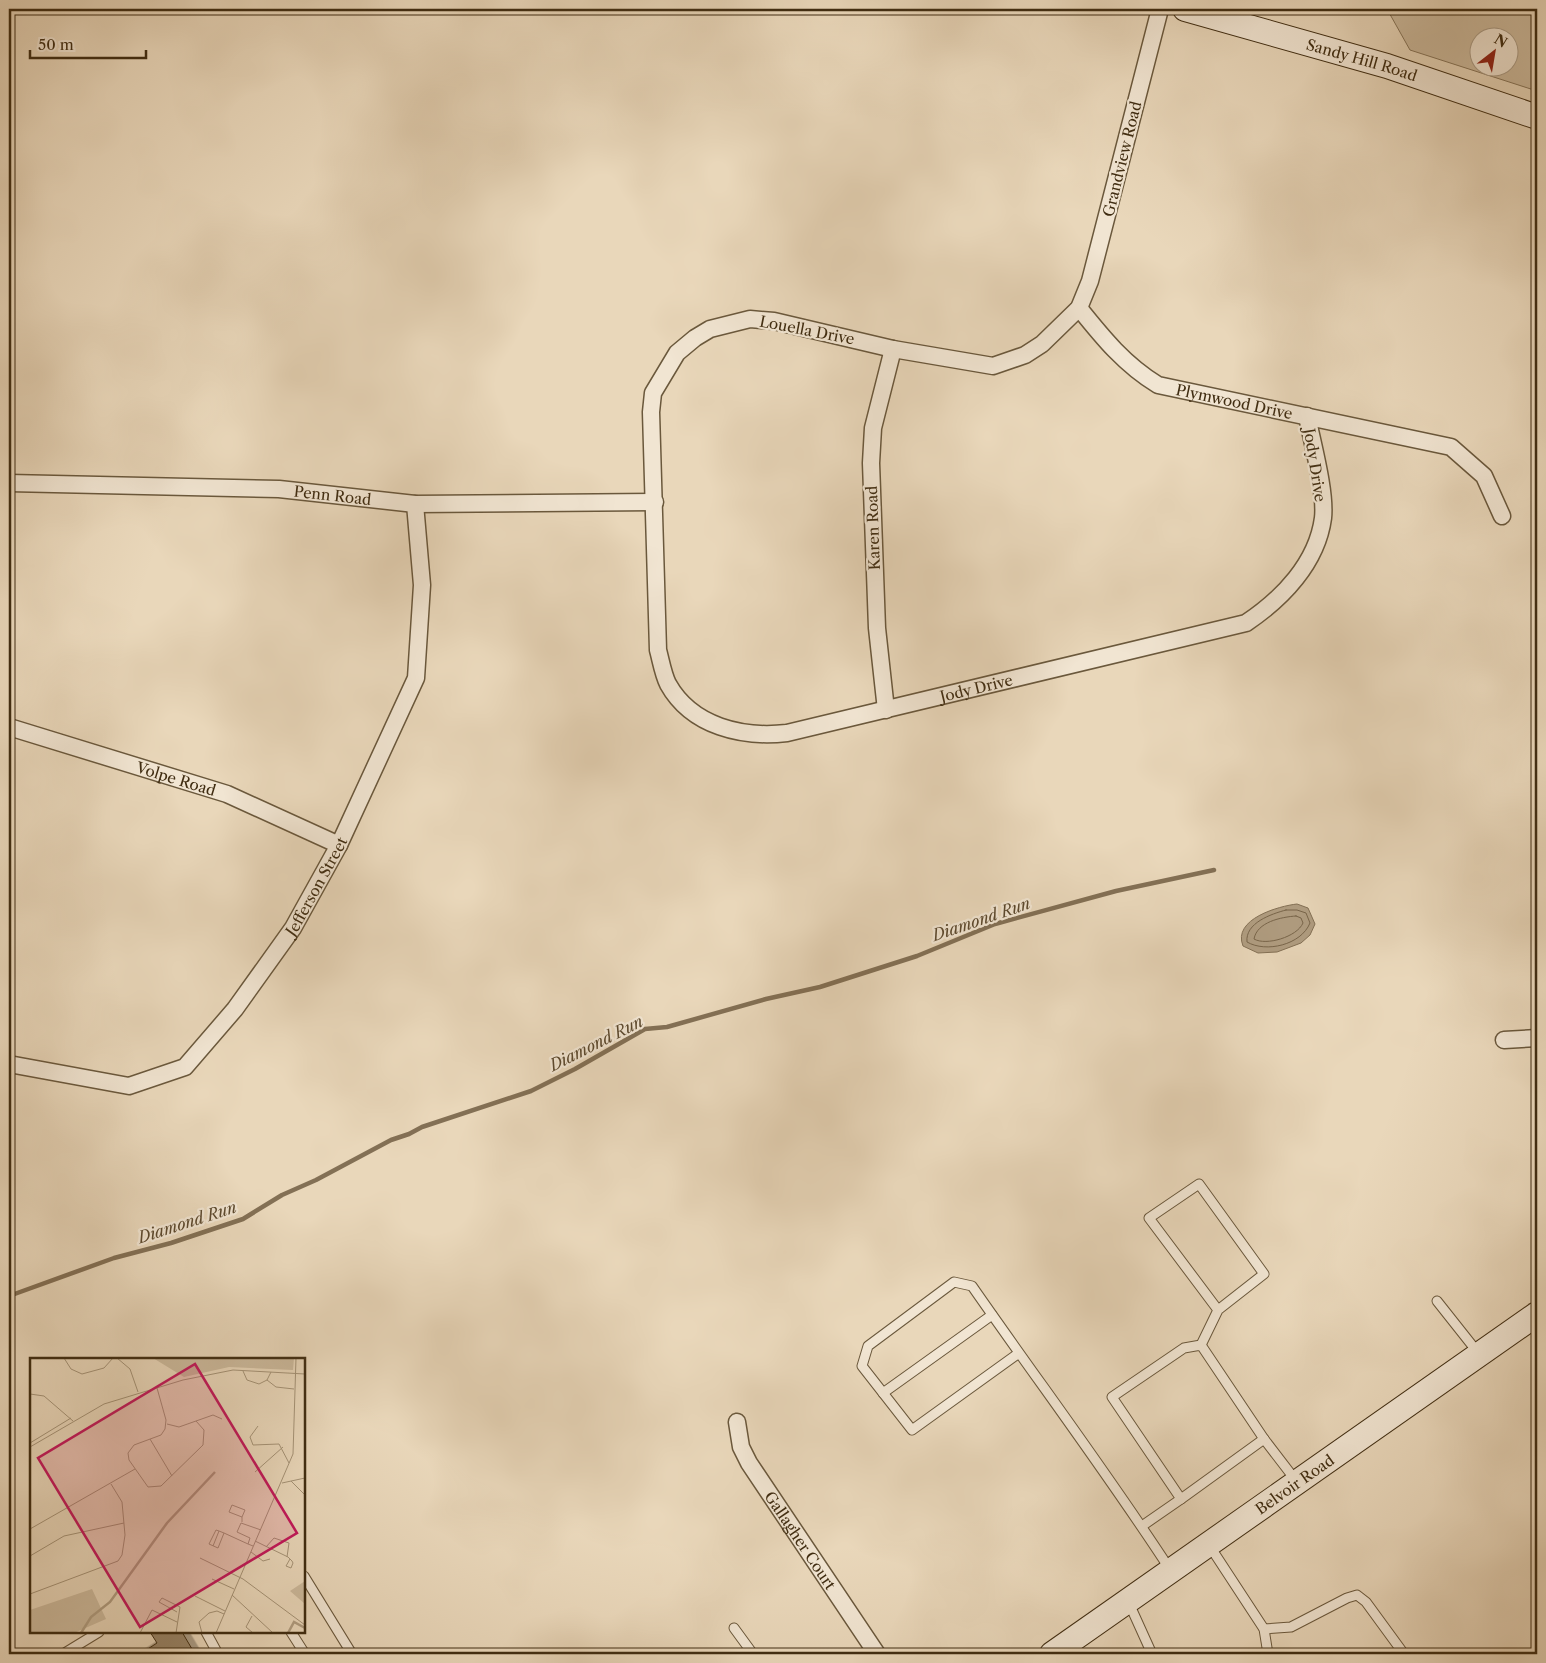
<svg xmlns="http://www.w3.org/2000/svg" width="1546" height="1663" font-family="'Libre Caslon Text',serif">
<defs>
<filter id="shadow"><feDropShadow dx="4.5" dy="-4.5" stdDeviation="0" flood-color="#0004"/></filter>
</defs>
<rect width="100%" height="100%" fill="#e9d7ba"/>
<filter id="stains"><feTurbulence type="fractalNoise" baseFrequency=".004" numOctaves="4"/><feColorMatrix values="0 0 0 0 .2 0 0 0 0 .09 0 0 0 0 .02 0 0 0 .5 -.17"/></filter>
<radialGradient id="worn" r=".72"><stop offset=".6" stop-color="#630" stop-opacity="0"/><stop offset="1" stop-color="#630" stop-opacity=".3"/></radialGradient>
<path fill="#ccba9d" stroke="#867458" fill-rule="evenodd" d="M1387,9h150v82l-127,-41zM1478,38h30v30h-30z"/>
<path fill="#b09d81" stroke="#837055" d="M1297,904l11,4 7,16 -5,11 -9,8 -24,9 -19,1 -15,-7c-11,-27 36,-40 54,-42z"/>
<g fill="none" stroke-linecap="round" stroke-linejoin="round">
<g stroke="#78654a" stroke-width="1">
<path d="M1286,910h11l9,3 4,10c-9,22 -44,30 -63,19 -2,-19 24,-28 39,-32z"/>
<path d="M1296,916l5,2 2,5c-6,14 -37,23 -49,16 3,-17 27,-22 42,-23z"/>
</g>
<path stroke="#837055" stroke-width="4.5" d="M9,1296l105,-38 57,-15 72,-24 39,-24 34,-15 75,-40 18,-6 13,-7 109,-36 44,-22 70,-40 22,-2 99,-28 54,-12 97,-31 78,-32 121,-33 98,-21"/>
</g>
<path fill="#988569" stroke="#402d12" filter="url(#shadow)" d="M150,1632h32l13,22h-55l17,-11z"/>
<g fill="none" stroke-linecap="round" stroke-linejoin="round">
<defs>
<g id="lane">
<path d="M1437,1301l42,53"/>
<path d="M1201,1345l17,-35 -69,-92 50,-34 65,90 -46,36"/>
<path d="M1019,1353l-107,77 -50,-64 6,-20 86,-64 18,4c66,95 136,188 199,285"/>
<path d="M883,1393l109,-78"/>
<path d="M1181,1499l83,-60"/>
<path d="M1142,1526l39,-27 -69,-102 72,-49 17,-3 63,94 33,43"/>
<path d="M1209,1545l55,84 4,25"/>
<path d="M304,1576l48,78"/>
<path d="M1128,1601l24,53"/>
<path d="M734,1628l19,26"/>
<path d="M1264,1629l27,-2 56,-29 10,-3 9,7 38,52"/>
<path d="M206,1632l12,22"/>
<path d="M291,1632l14,22"/>
<path d="M63,1654l36,-22"/>
</g>
<g id="street">
<path id="s1" d="M1160,9l-70,272 -11,27 -37,36 -17,11 -32,11 -100,-17 -119,-28 -24,-2 -40,10 -15,9 -18,15 -24,40 -2,19 7,238c3,11 5,24 10,34 24,43 75,54 119,49l459,-110c36,-24 71,-60 77,-105 3,-26 -11,-76 -16,-102"/>
<path id="s2" d="M1079,308c24,30 46,57 79,77l293,62 33,29 18,40"/>
<path id="s3" d="M9,483l270,6 136,15 240,-2"/>
<path d="M886,710l-9,-82 -6,-165 2,-35 20,-79"/>
<path id="s4" d="M9,727l218,67 112,51"/>
<path d="M1504,1040l33,-2"/>
<path id="s5" d="M9,1064l120,22 56,-19 50,-58 58,-81 46,-83 77,-167 6,-93 -7,-81"/>
<path id="s6" d="M737,1422l4,25 8,16 128,191"/>
</g>
<g id="secondary">
<path id="s7" d="M1185,9l202,57 150,51"/>
<path id="s8" d="M1052,1654l485,-340"/>
</g>
</defs>
<use href="#lane" stroke="#6a583c" stroke-width="11"/>
<use href="#street" stroke="#6a583c" stroke-width="19"/>
<use href="#secondary" stroke="#402d12" stroke-width="26"/>
<use href="#lane" stroke="#f1e5d2" stroke-width="9"/>
<use href="#street" stroke="#f1e5d2" stroke-width="16"/>
<use href="#secondary" stroke="#f1e5d2" stroke-width="24"/>
</g>
<g text-anchor="middle" dominant-baseline="central" stroke-width="4.5" stroke-linejoin="round" paint-order="stroke">
<g font-size="15" fill="#402d12" stroke="#f1e5d2">
<text stroke="none"><textPath href="#s7" startOffset="184">Sandy Hill Road</textPath></text>
<text transform="translate(1122 159) rotate(-76)">Grandview Road</text>
<text transform="translate(807 330) rotate(11)">Louella Drive</text>
<text stroke="none"><textPath href="#s2" startOffset="189">Plymwood Drive</textPath></text>
<text transform="translate(1315 465) rotate(81)">Jody Drive</text>
<text stroke="none"><textPath href="#s3" startOffset="324">Penn Road</textPath></text>
<text transform="translate(873 528) rotate(-92)">Karen Road</text>
<text stroke="none"><textPath href="#s1" startOffset="1416">Jody Drive</textPath></text>
<text stroke="none"><textPath href="#s4" startOffset="175">Volpe Road</textPath></text>
<text stroke="none"><textPath href="#s5" startOffset="405">Jefferson Street</textPath></text>
<text stroke="none"><textPath href="#s8" startOffset="296">Belvoir Road</textPath></text>
<text stroke="none"><textPath href="#s6" startOffset="136">Gallagher Court</textPath></text>
</g>
<g font-size="16" font-style="italic" fill="#5c492e" stroke="#f1e5d2">
<text transform="translate(981 919) rotate(-19)">Diamond Run</text>
<text transform="translate(596 1043) rotate(-27)">Diamond Run</text>
<text transform="translate(187 1222) rotate(-18)">Diamond Run</text>
</g>
</g>
<g transform="translate(30 1358)">
<rect width="275" height="275" fill="#e9d7ba"/>
<path d="M123,0h141l-1,12 -64,-3 -45,10zM275,223v23l-15,-13zM62,231l14,30 -32,14h-44v-23z" fill="#ccba9d"/>
<path fill="none" stroke="#b09d81" stroke-width="2.5" d="M51,275l10,-16 19,-15 57,-79 48,-51M258,275l6,-11 11,6"/>
<path fill="none" stroke="#a59377" stroke-width="1" d="M34,0l7,11 11,5 22,-6 9,-10M87,0l13,11 8,23M213,13l4,9 12,4 8,-4 4,-8M237,22l9,7 18,2M127,30l9,32 -1,9 -4,6 -27,10 -6,8 1,7 19,27 13,-1 42,-41 1,-15 -8,-9M0,36l14,2 29,25M137,66l12,3 34,-12 9,4M228,68l-8,11 3,8 26,-1 10,19M120,81l22,37M0,85l41,-25M0,89l74,-43 79,-24 50,-10 72,4M225,114l28,-25M261,123l14,14M252,125l23,-5M212,159l3,-7 -13,-5 -3,7 13,5v5M0,171l105,-60M194,175l-6,15 -9,-4 7,-14 3,1 5,2 24,11 5,2M225,183l33,16 4,4 1,2 -2,5 -5,-2 4,-7M218,186l2,-6 -13,-6 4,-9 20,7M183,188l6,-15M236,189l8,-9 15,5 -2,14M221,194l12,9 7,-2M0,198l34,-20 60,-13M170,200l43,21 62,46M182,221l22,10M0,236l88,-33 4,-6 3,-20 -3,-33 -11,-18M202,237l41,38M165,238l30,15M222,258l-6,11 7,6M110,275l12,-23 25,12M146,275l4,-26 -18,-9 -3,4 18,10M172,275l-3,-11 10,-9 8,-2 7,3M186,275l77,-179 3,-96"/>
<path fill="#c2185b" fill-opacity="0.15" stroke="#c2185b" stroke-width="2.5" d="M165,6l102,169 -157,94 -102,-169z"/>
<rect width="275" height="275" fill="none" stroke="#402d12" stroke-width="2.5"/>
</g>
<rect width="1546" height="1663" fill="none" stroke="#e9d7ba" stroke-width="30"/>
<rect x="10" y="10" width="1526" height="1643" fill="none" stroke="#402d12" stroke-width="2.5"/>
<rect x="15" y="15" width="1516" height="1633" fill="none" stroke="#402d12"/>
<g transform="translate(1494 52) rotate(31)"><circle r="24" fill="#f1e5d2" stroke="#aa9b85"/>
<path d="M0-4L9 19L0 12L-9 19Z" fill="#8f2418"/>
<text y="-8" font-size="14" font-weight="bold" text-anchor="middle" fill="#402d12">N</text>
</g>
<path d="M30 50v8h116v-8" fill="none" stroke="#402d12" stroke-width="2.5"/>
<text x="38" y="50" font-size="15" fill="#402d12" stroke="#f1e5d2" stroke-width="4" paint-order="stroke">50 m</text>
<rect width="100%" height="100%" filter="url(#stains)"/>
<rect width="100%" height="100%" fill="url(#worn)"/>
</svg>
